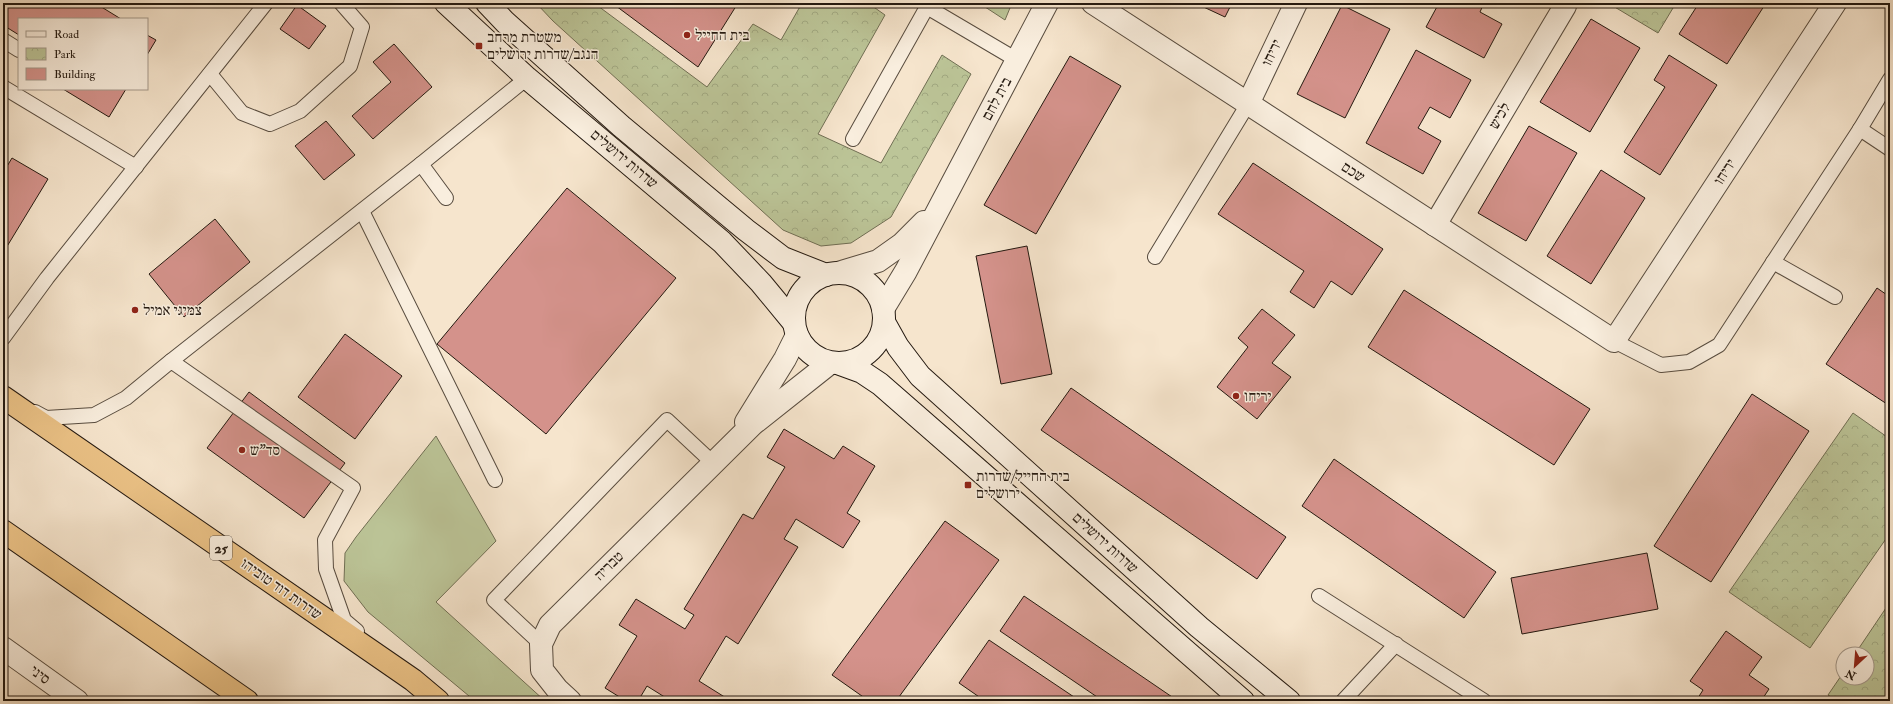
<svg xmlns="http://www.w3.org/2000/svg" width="1893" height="704" font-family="'IM FELL Double Pica','Frank Ruhl Libre',serif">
<defs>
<pattern id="park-crowns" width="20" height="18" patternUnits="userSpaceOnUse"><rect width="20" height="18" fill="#bcc598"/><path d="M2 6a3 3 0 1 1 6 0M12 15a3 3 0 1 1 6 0" fill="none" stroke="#a1a982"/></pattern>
</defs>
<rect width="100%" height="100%" fill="#f6e5cd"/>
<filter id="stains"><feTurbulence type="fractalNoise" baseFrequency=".005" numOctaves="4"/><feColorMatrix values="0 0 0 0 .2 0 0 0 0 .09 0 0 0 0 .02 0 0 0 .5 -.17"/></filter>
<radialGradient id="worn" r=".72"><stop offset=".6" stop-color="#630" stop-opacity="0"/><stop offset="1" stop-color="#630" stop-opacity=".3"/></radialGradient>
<g fill="#bcc598" stroke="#706f54">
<path d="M979,3h33l-7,17z"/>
<path d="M436,436l60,105 -60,61 109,99h-70l-107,-89 -24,-31 1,-28 11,-16z"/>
</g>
<g fill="url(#park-crowns)" stroke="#706f54">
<path d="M536,3h58l113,84 46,-63 28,16 21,-37h66l17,12 -67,119 63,29 61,-108 29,19 -80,143 -40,26 -30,3 -38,-16 -230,-209z"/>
<path d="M1608,3h68l-18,30z"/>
<path d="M1853,413l37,26v94l-80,115 -81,-56z"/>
<path d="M1890,602v99h-52l-10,-6 15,-22v5h24v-24h-12z"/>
</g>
<g fill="#d4928b" stroke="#241910">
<path d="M3,3h92l26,16h-102v16l-16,-10z"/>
<path d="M612,3h126l-40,64z"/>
<path d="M1195,3h37l-7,14z"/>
<path d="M1439,3h45l-4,9 22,12 -18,34 -58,-31z"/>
<path d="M1699,3h67l-39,61 -48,-30z"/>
<path d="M297,5l29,21 -17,23 -29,-20z"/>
<path d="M1342,5l48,24 -45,89 -48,-24z"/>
<path d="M1591,19l49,29 -50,84 -50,-30z"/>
<path d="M147,35l9,5 -9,15z"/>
<path d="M394,44l38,43 -59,52 -21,-23 39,-34 -18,-20z"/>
<path d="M1416,50l55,30 -21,38 -20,-11 -12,21 23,13 -18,33 -57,-31z"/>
<path d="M1669,55l48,30 -57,90 -36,-23 41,-65 -11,-7z"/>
<path d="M1070,56l51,30 -85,148 -52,-29z"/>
<path d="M63,89h63l-17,28z"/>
<path d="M326,121l29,34 -31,25 -29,-34z"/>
<path d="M1529,126l48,27 -51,88 -48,-28z"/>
<path d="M12,158l36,21 -45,74v-80z"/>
<path d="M1253,163l130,86 -31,46 -21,-14 -17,27 -24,-16 14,-21 -86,-57z"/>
<path d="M1601,170l44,28 -54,86 -44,-28z"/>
<path d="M567,188l109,90 -130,156 -109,-90z"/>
<path d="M215,219l35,43 -66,55 -35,-43z"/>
<path d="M1027,246l25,128 -51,10 -25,-128z"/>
<path d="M1877,288l13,9v109l-64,-42z"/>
<path d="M1404,290l186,119 -36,56 -186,-118z"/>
<path d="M1262,309l33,26 -23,28 19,14 -34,42 -40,-32 31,-40 -10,-9z"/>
<path d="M345,334l57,42 -47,63 -57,-42z"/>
<path d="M1071,388l215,149 -29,42 -216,-149z"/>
<path d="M249,392l96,71 -41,55 -97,-70z"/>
<path d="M1752,394l57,37 -98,151 -57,-36z"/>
<path d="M784,429l50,30 9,-13 32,20 -28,47 13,8 -17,27 -47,-29 -12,20 14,8 -60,97 -12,-8 -27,45 32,20h-60l-24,-15 -9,15h-12l-21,-13 32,-52 -18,-11 17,-26 49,30 9,-14 -10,-6 59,-95 10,5 32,-52 -18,-10z"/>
<path d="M1334,459l162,113 -32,46 -162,-112z"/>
<path d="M945,521l54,39 -103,141h-27l-37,-26z"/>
<path d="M1647,553l11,56 -136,25 -11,-56z"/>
<path d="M1024,596l154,105h-75l-103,-70z"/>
<path d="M1726,631l36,26 -13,18 20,14 -8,12h-21l-5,-3 -2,3h-37l7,-11 -13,-9z"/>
<path d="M989,640l91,61h-95l-26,-18z"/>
</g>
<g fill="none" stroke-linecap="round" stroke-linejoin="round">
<defs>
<g id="lane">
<path d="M3,40l16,10"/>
<path d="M210,74l32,39 28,11 30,-13 50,-45 12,-39 -21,-24"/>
<path d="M3,87l133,80"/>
<path d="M1860,129l30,20"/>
<path d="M853,139l74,-132 90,53"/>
<path d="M421,164l25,34"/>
<path d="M362,211l133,269"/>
<path d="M1155,257l93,-153"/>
<path d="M1773,262l62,35"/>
<path d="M3,338l44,-60 219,-275"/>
<path d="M1614,341l47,24 28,-3 30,-17 141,-216 30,-50"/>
<path d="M171,361l250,-197 106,-86"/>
<path d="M35,412l11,6 48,-3 32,-17 45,-37 182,127 -28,52 1,29 18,51 13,11"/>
<path d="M1319,596l165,105"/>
<path d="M541,644l-47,-44 173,-180 46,43"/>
<path d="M1343,701l53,-57"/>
</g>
<g id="street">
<path d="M1093,3l521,338 221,-338"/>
<path d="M1248,104l48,-101"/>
<path d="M1435,225l130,-219"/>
<path d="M838,273l40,-12 24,-17 22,-22"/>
<path d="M883,309l23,-38 141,-268"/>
<path d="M746,422l39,-63 12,-24"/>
<path d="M3,648l74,53"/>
<path d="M570,701l-13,-12 -15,-19 -1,-26 9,-19 203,-201 77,-61"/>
</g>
<g id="secondary">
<path d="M446,3l81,75 195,164 39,41 33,40"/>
<path d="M487,3l18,19 116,104 125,104 37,28 43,17"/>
<circle cx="839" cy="318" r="45"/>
<path d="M884,322l14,25 22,29 279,251 90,74"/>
<path d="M840,364l22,8 18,12 363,317"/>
</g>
<g id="highway">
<path d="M3,397l410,283 25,21"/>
<path d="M3,531l244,170"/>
</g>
</defs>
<use href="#lane" stroke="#584c3f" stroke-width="16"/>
<use href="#street" stroke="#584c3f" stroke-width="24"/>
<use href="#secondary" stroke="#241910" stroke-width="24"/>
<use href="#highway" stroke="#241910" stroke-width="24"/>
<use href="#lane" stroke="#f9eede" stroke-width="14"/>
<use href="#street" stroke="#f9eede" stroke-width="22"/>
<use href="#secondary" stroke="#f9eede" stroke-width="22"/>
<use href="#highway" stroke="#ebc286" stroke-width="22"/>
</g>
<g fill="#8f2418" stroke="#f9eede" stroke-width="1.5">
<circle cx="687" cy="35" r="4"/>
<rect x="475" y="42" width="8" height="8" rx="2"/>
<circle cx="135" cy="310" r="4"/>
<circle cx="1236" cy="396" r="4"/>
<circle cx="242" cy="450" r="4"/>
<rect x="964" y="481" width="8" height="8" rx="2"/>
</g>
<g text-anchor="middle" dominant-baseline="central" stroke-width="3" stroke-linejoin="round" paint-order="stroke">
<rect fill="#f9eede" stroke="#64594e" stroke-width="1" x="210" y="536" width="22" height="24" rx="3"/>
<g font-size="14" font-weight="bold" fill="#241910">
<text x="221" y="548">25</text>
</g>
<g font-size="15" fill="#241910" stroke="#f9eede" text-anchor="start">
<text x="695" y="35">בית החייל</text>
<text x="487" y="37">משטרת מרחב<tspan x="487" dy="17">הנגב/שדרות ירושלים</tspan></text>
<text x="143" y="310">צמיגי אמיל</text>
<text x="1244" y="396">יריחו</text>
<text x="250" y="450">סד"ש</text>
<text x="976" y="476">בית החייל/שדרות<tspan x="976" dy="17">ירושלים</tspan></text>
</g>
<g font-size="15" fill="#241910" stroke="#f9eede">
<text transform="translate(1272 53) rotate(-64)">יריחו</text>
<text transform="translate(997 99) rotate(-62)">בית לחם</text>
<text transform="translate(1500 116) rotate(-59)">לכיש</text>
<text transform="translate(624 159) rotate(40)">שדרות ירושלים</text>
<text transform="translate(1353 172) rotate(33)">שכם</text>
<text transform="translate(1725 172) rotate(-57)">יריחו</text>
<text transform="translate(1105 543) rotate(42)">שדרות ירושלים</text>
<text transform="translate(609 566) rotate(-45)">טבריה</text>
<text transform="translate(281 589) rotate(35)">שדרות דוד טוביהו</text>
<text transform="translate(40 675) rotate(36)">סיני</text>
</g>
</g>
<rect width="1893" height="704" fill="none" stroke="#f6e5cd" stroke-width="16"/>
<rect x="4" y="4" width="1885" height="696" fill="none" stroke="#241910" stroke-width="2"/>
<rect x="8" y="8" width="1877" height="688" fill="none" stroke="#241910"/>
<rect x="18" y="18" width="130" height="72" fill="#f9eede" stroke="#a4998c"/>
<rect x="26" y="31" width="20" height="6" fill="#f9eede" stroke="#a4998c"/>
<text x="54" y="38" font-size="12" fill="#241910">Road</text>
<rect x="26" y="48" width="20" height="12" fill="url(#park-crowns)" stroke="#a4998c"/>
<text x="54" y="58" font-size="12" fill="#241910">Park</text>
<rect x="26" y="68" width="20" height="12" fill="#d4928b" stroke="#a4998c"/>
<text x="54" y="78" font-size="12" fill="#241910">Building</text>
<g transform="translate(1855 666) rotate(206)"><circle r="19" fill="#f9eede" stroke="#a4998c"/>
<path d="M0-3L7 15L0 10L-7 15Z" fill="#8f2418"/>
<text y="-6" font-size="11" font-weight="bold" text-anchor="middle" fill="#241910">N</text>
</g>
<rect width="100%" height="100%" filter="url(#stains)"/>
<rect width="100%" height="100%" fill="url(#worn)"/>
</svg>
